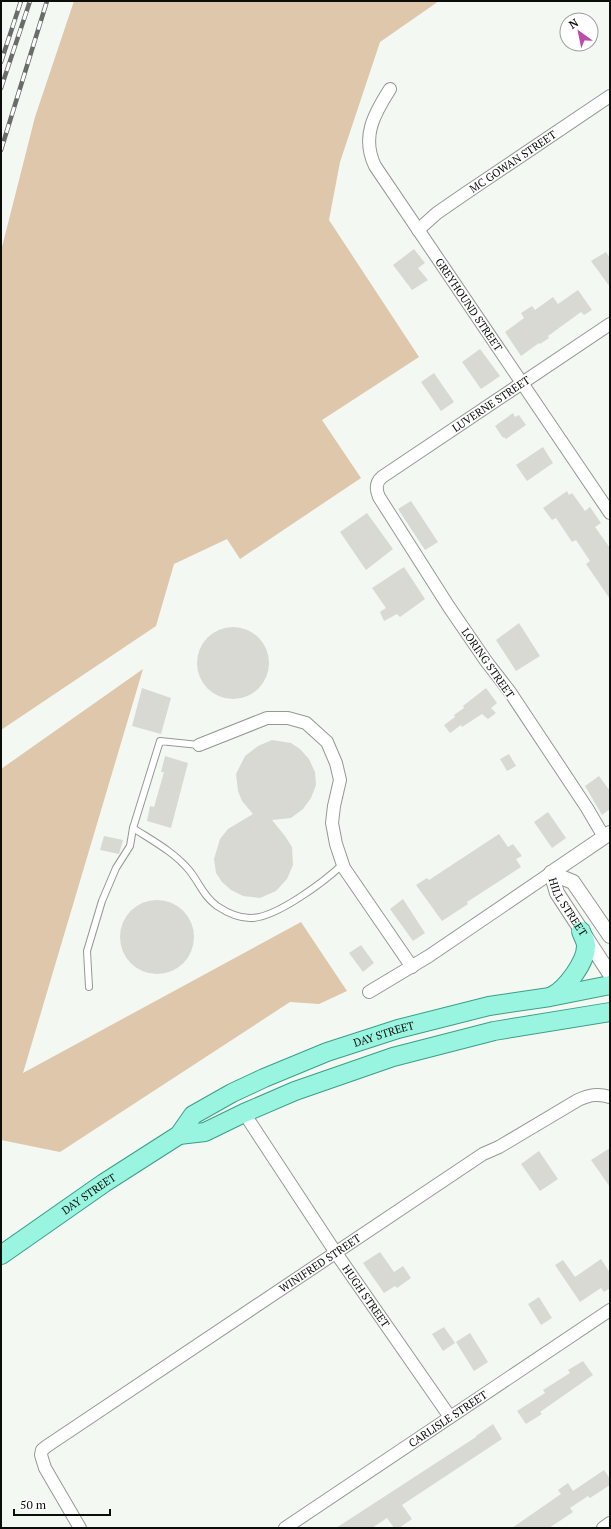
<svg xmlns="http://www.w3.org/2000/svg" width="611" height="1529" font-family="'PT Serif',serif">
<rect width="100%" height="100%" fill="#f3f8f3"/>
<g fill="#dec7aa">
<path d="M74,1h365l-59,41 -40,120 -11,58 90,137 -97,63 39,58 -121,81 -13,-20 -53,25 -18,62 -155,104v-479l34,-134z"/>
<path d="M143,669l-120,404 278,-151 46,69 -28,13 -29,-2 -230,150 -59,-12v-371z"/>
</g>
<g fill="#d9d9d3">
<path d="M414,249l11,14 -7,5 10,12 -16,10 -19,-25z"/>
<path d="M606,252l4,6v29l-19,-26z"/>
<path d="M578,290l14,20 -8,5 -3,-3 -33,24 1,2 -9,6 -1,-1 -18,13 -16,-24 19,-14 -3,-5 11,-7 3,4 18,-13 5,7z"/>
<path d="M480,349l20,27 -19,13 -19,-27z"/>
<path d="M434,373l20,29 -13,9 -20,-29z"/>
<path d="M513,413l2,4 4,-2 7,10 -20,14 -2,-2 -1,1 -8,-12z"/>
<path d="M543,447l10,16 -26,18 -11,-16z"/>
<path d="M567,491l2,4 3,-2 13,18 5,-4 11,16 -6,4 15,21v51l-24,-35 4,-3 -14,-21 -4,2 -16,-24 -4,2 -9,-12z"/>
<path d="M411,501l27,41 -13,8 -27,-41z"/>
<path d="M367,513l26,36 -27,21 -26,-38z"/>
<path d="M404,567l21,32 -25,18 -3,-3 -13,7 -4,-9 6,-4 -14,-20z"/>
<path d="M519,623l21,33 -24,15 -20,-31z"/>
<circle cx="233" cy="663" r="36"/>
<path d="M142,688l29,10 -10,36 -29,-8z"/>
<path d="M486,688l11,15 -6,5 5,5 -8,6 -6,-5 -20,13 -1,-2 -11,8 -6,-8 11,-8 -1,-2 10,-7 -1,-2z"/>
<path d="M272,740l19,3 9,6 9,10 6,13 1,13 -5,13 -8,11 -12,9 -19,2 13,16 7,11 1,18 -6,14 -11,12 -16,7 -17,-2 -12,-6 -9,-8 -6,-9 -2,-14 6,-20 8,-10 25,-15 -11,-13 -4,-10 -2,-17 9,-18 13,-10z"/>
<path d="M509,754l7,12 -9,5 -7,-12z"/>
<path d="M165,756l23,7 -17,65 -24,-7 3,-15 4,1 10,-35h-3z"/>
<path d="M599,776l11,15v18l-8,6 -17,-29z"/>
<path d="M548,812l18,26 -14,10 -18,-26z"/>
<path d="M499,834l9,13 5,-3 9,12 -6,3 5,8 -54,35 1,2 -26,17 -26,-36 11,-7 2,2z"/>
<path d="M104,836l19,4 -4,14 -19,-4z"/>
<path d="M403,899l22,34 -12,8 -23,-32z"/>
<circle cx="157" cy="937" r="37"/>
<path d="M361,945l13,18 -11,9 -14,-19z"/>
<path d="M610,1148v39l-19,-27z"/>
<path d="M539,1151l19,28 -18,12 -19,-27z"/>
<path d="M380,1252l14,20 9,-6 8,12 -14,10 -2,-2 -11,7 -21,-30z"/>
<path d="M601,1259l9,14v15l-6,4 -3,-4 -21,14 -25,-37 8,-5 12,17z"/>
<path d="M539,1297l13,21 -11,7 -13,-21z"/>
<path d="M444,1327l11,16 -12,8 -11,-17z"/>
<path d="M470,1333l18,29 -14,9 -18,-29z"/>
<path d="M583,1361l10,14 -53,37 2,2 -16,10 -9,-13 28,-18 -2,-3 27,-17 -2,-3z"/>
<path d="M493,1424l9,15 -100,66 10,14 -13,9h-5l-7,-10 -15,10h-36l140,-91v-1z"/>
<path d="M604,1470l6,9v6l-20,13 -2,-2 -18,12 3,4 -24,16h-37l49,-34 -3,-4 10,-7 5,8z"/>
</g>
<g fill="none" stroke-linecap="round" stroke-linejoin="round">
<defs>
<g id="service">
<path d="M199,745l-39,-4 -27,87c20,13 41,24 56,42 10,12 14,26 28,36 9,6 22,12 33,12 25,1 75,-37 93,-54"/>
<path d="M89,987l-2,-36 15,-50 14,-33 14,-22 3,-18"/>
</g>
<g id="minor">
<path id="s1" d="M390,89c-16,25 -29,48 -15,77l235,347"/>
<path id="s2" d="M418,230l19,-17 29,-20 144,-97"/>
<path d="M199,745l68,-27h21l18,5 21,19 9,21 4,17 -6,26 -2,17 4,21 8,24 68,99"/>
<path id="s3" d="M604,837l-17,-29 -77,-116 -24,-31 -37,-54 -70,-110c-3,-7 -4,-14 3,-20l228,-153"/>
<path d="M369,992l60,-36 122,-83"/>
<path id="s4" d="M244,1113l92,140 114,164"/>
<path id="s5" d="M80,1528l-35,-60 -4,-13 1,-5 5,-4 436,-292 16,-7 79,-47c11,-5 20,-7 32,-3"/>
<path id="s6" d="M285,1528l325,-218"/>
<path d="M603,1528l7,-5"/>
</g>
<g id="tertiary">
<path id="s7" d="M551,873l6,20 53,81"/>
<path d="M551,873l22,9 37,54"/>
<path d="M551,873l59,-40"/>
</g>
<g id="primary">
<path d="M552,996c14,-7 34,-34 34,-50 0,-5 -4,-11 -5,-15"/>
<path d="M179,1135l26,-3 39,-19 51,-22 98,-34 101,-26 116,-19"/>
<path id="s8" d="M1,1255l103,-72 75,-48 14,-20 39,-22 32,-15 63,-26 71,-23 91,-23 61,-9 60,-12"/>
</g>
</defs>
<use href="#service" stroke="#949994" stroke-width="8"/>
<use href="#minor" stroke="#949994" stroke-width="14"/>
<use href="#tertiary" stroke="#949994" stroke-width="16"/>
<use href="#primary" stroke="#3b9e88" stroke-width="20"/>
<use href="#service" stroke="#fff" stroke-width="6"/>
<use href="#minor" stroke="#fff" stroke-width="12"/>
<use href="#tertiary" stroke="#fff" stroke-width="14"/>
<use href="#primary" stroke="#99f4e0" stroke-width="18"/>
<defs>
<g id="rail">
<path d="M1,62l20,-61"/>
<path d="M1,88l29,-87"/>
<path d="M1,150l46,-149"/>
</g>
</defs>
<use href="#rail" stroke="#696c69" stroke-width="4.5"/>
<use href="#rail" stroke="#fff" stroke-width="3" stroke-dasharray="9" stroke-linecap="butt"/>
</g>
<g text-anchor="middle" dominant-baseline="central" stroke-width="3" stroke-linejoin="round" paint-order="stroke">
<g font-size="11" fill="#0b0d0b" stroke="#fff">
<text stroke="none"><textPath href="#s2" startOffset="117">MC GOWAN STREET</textPath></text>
<text stroke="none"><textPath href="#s1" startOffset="250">GREYHOUND STREET</textPath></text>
<text stroke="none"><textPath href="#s3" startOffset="561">LUVERNE STREET</textPath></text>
<text transform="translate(488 663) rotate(55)">LORING STREET</text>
<text stroke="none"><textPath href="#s7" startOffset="38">HILL STREET</textPath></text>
<text stroke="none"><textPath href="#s8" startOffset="447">DAY STREET</textPath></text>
<text stroke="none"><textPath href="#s8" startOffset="107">DAY STREET</textPath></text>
<text stroke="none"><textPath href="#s5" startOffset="423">WINIFRED STREET</textPath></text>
<text stroke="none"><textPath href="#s4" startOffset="220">HUGH STREET</textPath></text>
<text stroke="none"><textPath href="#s6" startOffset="196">CARLISLE STREET</textPath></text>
</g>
</g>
<rect width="611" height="1529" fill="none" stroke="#0b0d0b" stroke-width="4"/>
<g transform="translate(579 32) rotate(327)"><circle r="19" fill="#ffffff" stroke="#9d9e9d"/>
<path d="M0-3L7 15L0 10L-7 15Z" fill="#bb4ca9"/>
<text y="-6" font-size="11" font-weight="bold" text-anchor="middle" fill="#0b0d0b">N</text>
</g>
<path d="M14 1509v6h96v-6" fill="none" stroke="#0b0d0b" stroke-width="2"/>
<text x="20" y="1509" font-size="12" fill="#0b0d0b" stroke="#ffffff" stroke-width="3" paint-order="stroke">50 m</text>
</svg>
